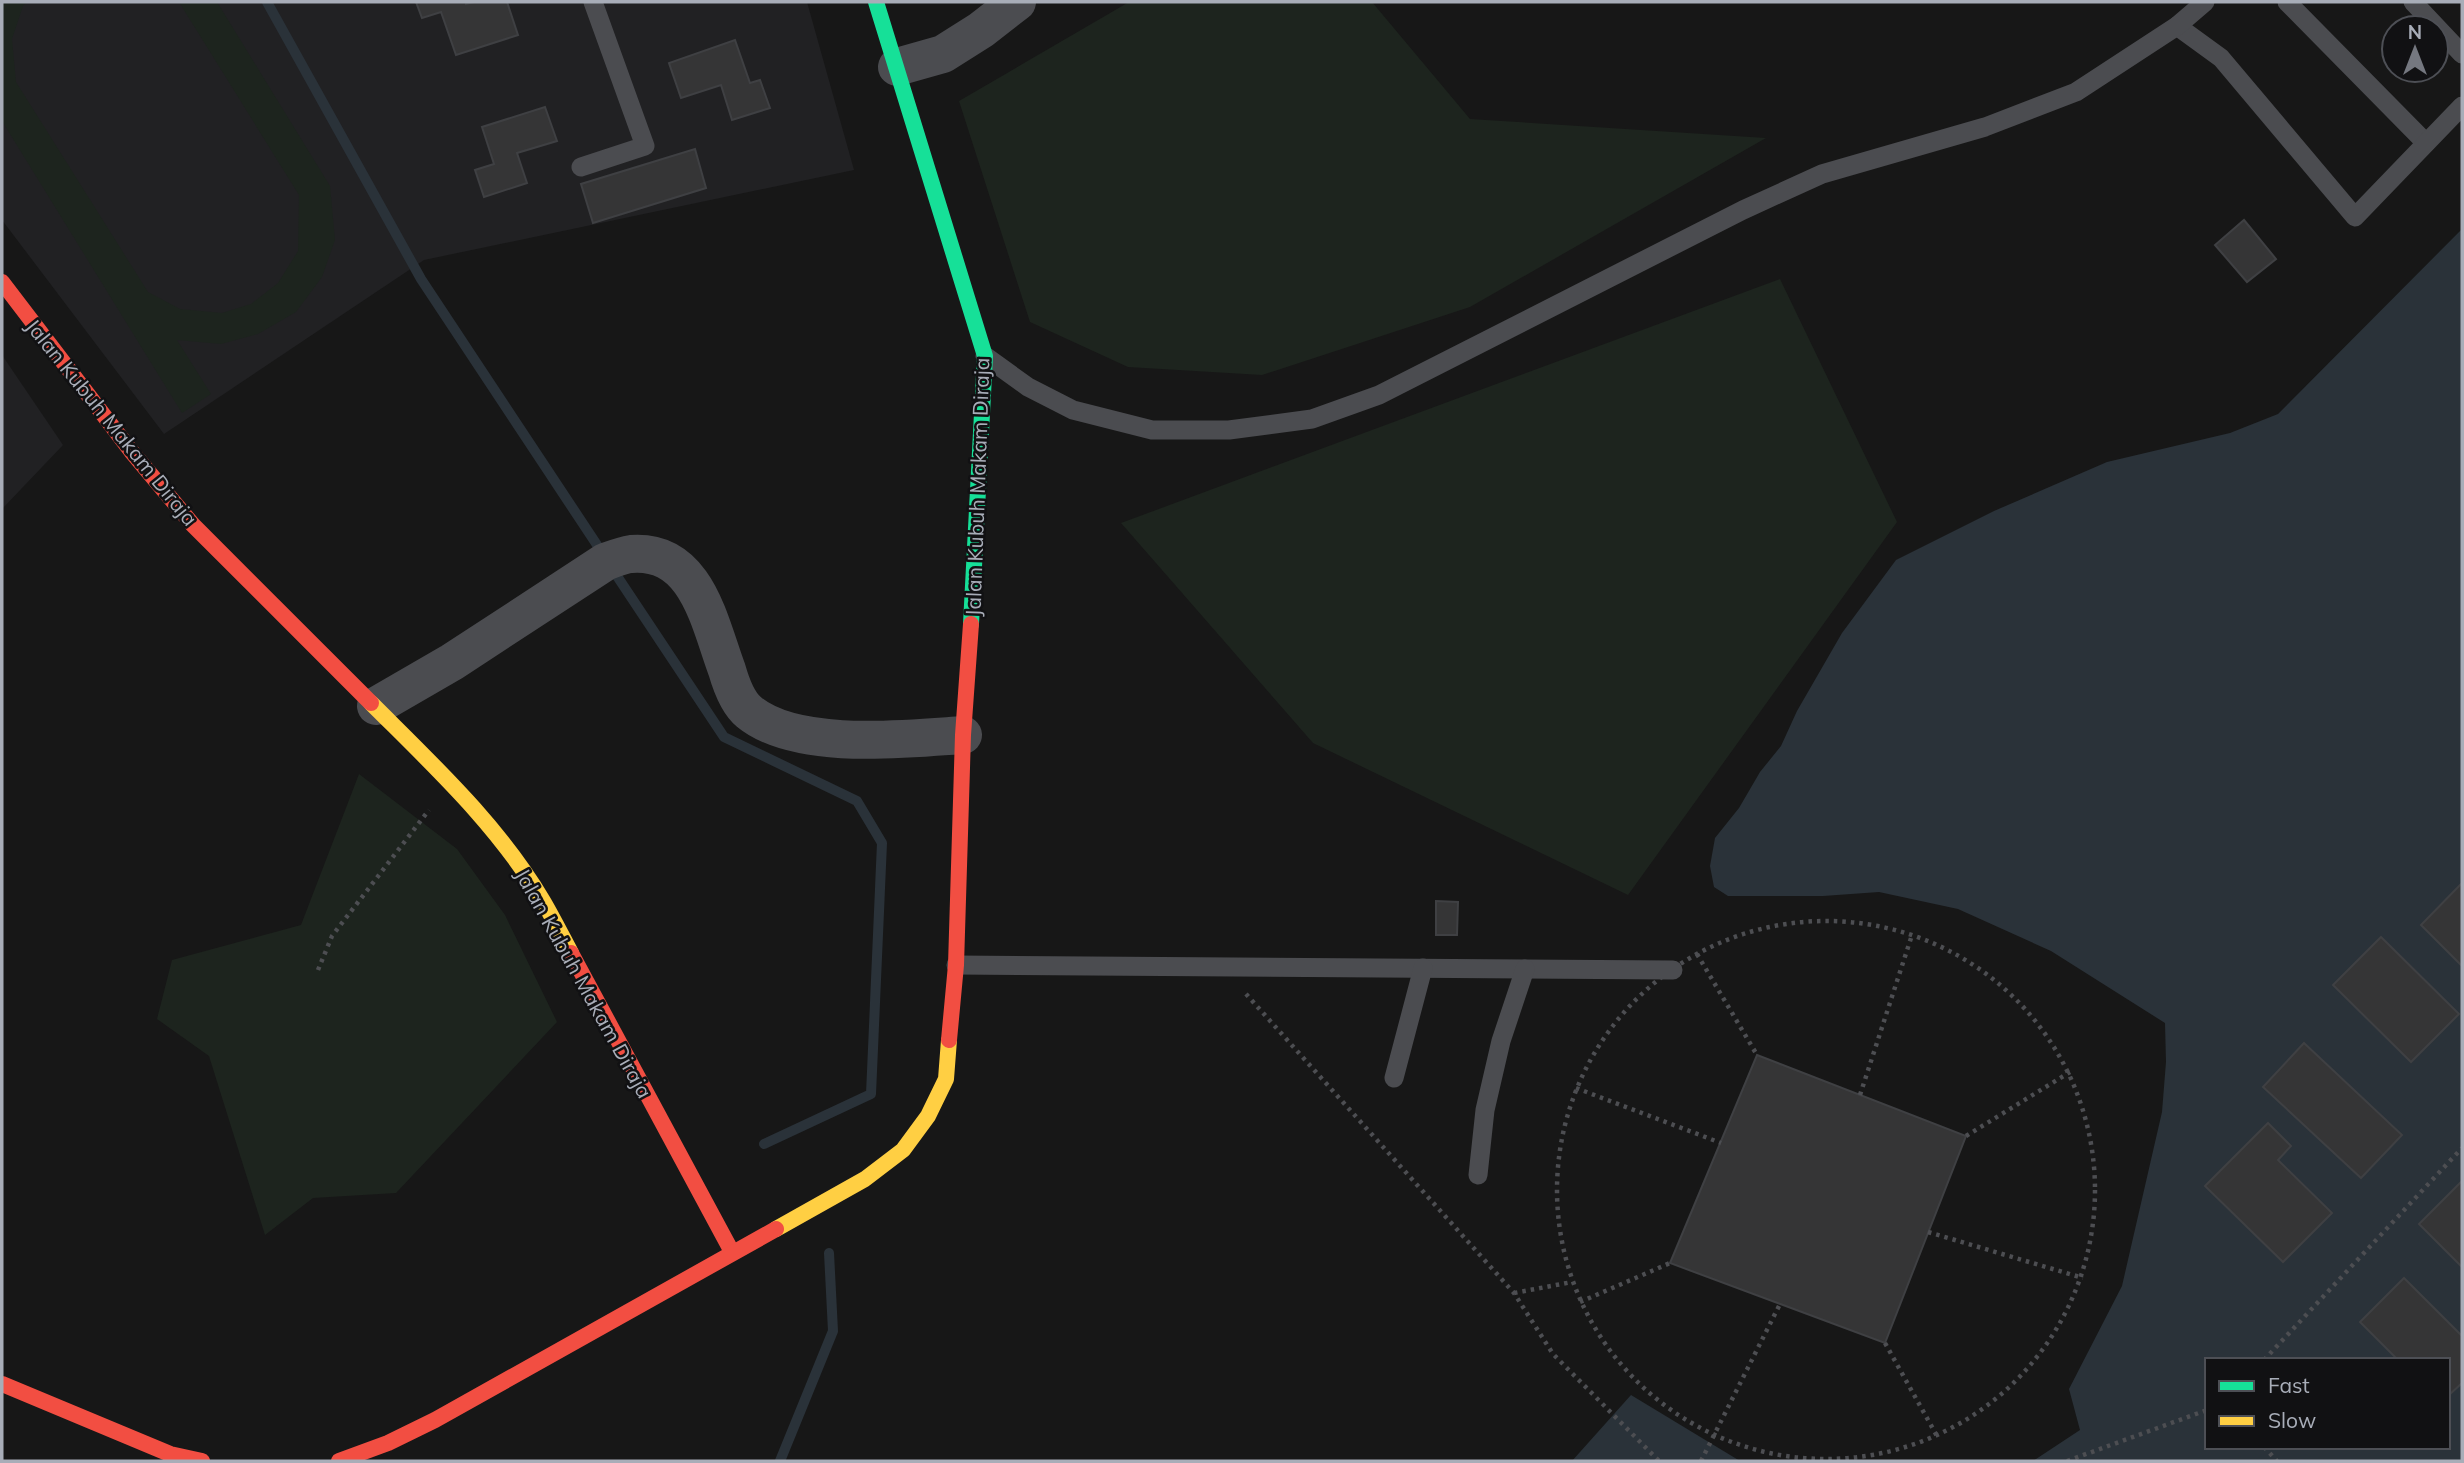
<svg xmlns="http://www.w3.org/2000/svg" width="2464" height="1463" font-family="Mulish,sans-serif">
<rect width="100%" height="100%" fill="#171717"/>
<g fill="#212123">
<path d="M2,2h805l47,168 -430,90 -260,174 -162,-214z"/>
<path d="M2,355l61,90 -61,64z"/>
</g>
<g fill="#1d241e">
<path d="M2,2h25l-4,4 -11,33 4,43 132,210 32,17 42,4 29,-9 27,-21 20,-32 1,-56 -120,-193h38l113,184 5,54 -13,37 -26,35 -38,22 -37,10 -44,-4 34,54 -29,19 -180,-292z"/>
<path d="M1129,2h243l98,117 296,19 -296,169 -208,68 -134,-8 -98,-45 -71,-221z"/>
<path d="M1780,279l117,243 -269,373 -315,-152 -192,-220z"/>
<path d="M359,774l98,75 48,66 52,107 -161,171 -83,5 -48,37 -56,-179 -52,-37 15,-59 129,-35z"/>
</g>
<g fill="#2a3239" fill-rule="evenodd">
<path d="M2462,229v1232h-429l47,-31 -11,-41 53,-103 40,-174 4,-50 -1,-39 -114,-72 -93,-42 -79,-17 -56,4h-95l-14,-9 -4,-21 5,-28 24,-30 21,-36 21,-26 16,-35 45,-78 54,-73 98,-49 113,-49 123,-29 48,-19zM2207,1360h241v87h-241z"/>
<path d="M1631,1395l109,66h-168z"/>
</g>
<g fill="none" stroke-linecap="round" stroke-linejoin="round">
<g stroke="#2a3239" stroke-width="10">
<path d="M267,2l154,277 182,275"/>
<path d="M611,567l113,170 133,64 25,42 -11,251 -107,50"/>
<path d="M780,1461l53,-130 -4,-78"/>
</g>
</g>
<g fill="#353536" stroke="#3f4043" stroke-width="2">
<path d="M416,2h50v2l8,-2h33l11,33 -62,20 -15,-43 -19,6z"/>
<path d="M735,40l15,43 10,-3 10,28 -38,12 -11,-35 -40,13 -12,-35z"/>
<path d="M545,107l12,34 -40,12 10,30 -43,14 -9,-27 19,-6 -12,-37z"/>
<path d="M695,149l11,39 -113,35 -12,-39z"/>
<path d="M2244,220l32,39 -29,23 -32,-37z"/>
<path d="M2462,883v83l-41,-41z"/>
<path d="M1436,901l22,1 -1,33h-21z"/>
<path d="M2381,937l78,77 -48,48 -78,-77z"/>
<path d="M2304,1043l98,92 -41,43 -98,-91z"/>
<path d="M1757,1055l209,81 -81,207 -215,-80z"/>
<path d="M2268,1123l23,23 -13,14 54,53 -49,49 -78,-76z"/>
<path d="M2462,1181v86l-43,-43z"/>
<path d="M2404,1278l58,58v47l-14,13v-36h-50l-38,-38z"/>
</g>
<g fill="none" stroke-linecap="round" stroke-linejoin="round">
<g stroke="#4d4e52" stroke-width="4.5" stroke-dasharray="3.5 5" stroke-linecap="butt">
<circle cx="1826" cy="1190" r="269"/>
<path d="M1697,954l60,101"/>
<path d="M318,970l14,-34 97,-126"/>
<path d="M1246,994l268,299 39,61 106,107"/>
<path d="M1576,1088l145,55"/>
<path d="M1860,1095l52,-160"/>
<path d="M1966,1136l104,-64"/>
<path d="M1928,1232l155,46"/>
<path d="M1514,1293l58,-11"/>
<path d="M1580,1302l90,-39"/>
<path d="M1885,1343l52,93"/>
<path d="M2264,1360l198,-212"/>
<path d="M2264,1447l13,14"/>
<path d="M1701,1461l79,-157"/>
<path d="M2067,1461l140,-51"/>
</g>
<g stroke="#4b4c50" stroke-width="19">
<path d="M2287,2l139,141"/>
<path d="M2413,2l49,52"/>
<path d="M2177,26l44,32 134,159 107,-111"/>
<path d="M581,167l64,-21 -52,-144"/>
<path d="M985,356l43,31 45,23 79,20h77l83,-11 67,-24 364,-185 79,-36 163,-47 91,-35 101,-66 28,-24"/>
<path d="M956,965l717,5"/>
<path d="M1394,1078l29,-110"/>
<path d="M1478,1175l7,-65 16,-69 24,-72"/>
</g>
<g stroke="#4b4c50" stroke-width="38">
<path d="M897,67l46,-13 38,-24 36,-28"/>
<path d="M376,706l76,-44 153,-100c8,-3 18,-7 26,-8 66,-5 78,68 96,116 4,14 11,33 22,42 47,39 156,27 214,23"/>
</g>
<path stroke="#16e098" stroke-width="16" d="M876,2l109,354 -14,268"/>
<g stroke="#ffcf43" stroke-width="16">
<path d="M371,703c62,62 127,122 172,198 10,17 19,35 28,52"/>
<path d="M776,1229l89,-50 38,-29 25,-34 18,-37 3,-39"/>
</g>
<g stroke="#f24e42" stroke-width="16">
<path d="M2,282l129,169 62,74 178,178"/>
<path d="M571,953l161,299"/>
<path d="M949,1040l7,-75 7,-230 8,-111"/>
<path d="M2,1384l168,70 32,7"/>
<path d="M339,1461l49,-18 47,-23 341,-191"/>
</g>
</g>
<g text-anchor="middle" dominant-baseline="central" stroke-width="5" stroke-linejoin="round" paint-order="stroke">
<g font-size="21" fill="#a8adb8" stroke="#111113">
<text transform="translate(112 422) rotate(51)">Jalan Kubuh Makam Diraja</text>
<text transform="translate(977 487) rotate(-88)">Jalan Kubuh Makam Diraja</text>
<text transform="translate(584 983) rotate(61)">Jalan Kubuh Makam Diraja</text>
</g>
</g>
<rect width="2464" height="1463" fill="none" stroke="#a8adb8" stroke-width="7"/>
<rect x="2205" y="1358" width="245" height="91" fill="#111113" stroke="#4d4f55" stroke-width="2"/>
<rect x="2219" y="1381" width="35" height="10" fill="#16e098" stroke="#4d4f55" stroke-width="2"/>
<text x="2268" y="1393" font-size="21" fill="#a8adb8">Fast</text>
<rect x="2219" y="1416" width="35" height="10" fill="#ffcf43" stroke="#4d4f55" stroke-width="2"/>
<text x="2268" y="1428" font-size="21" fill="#a8adb8">Slow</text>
<g transform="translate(2415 49)"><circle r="33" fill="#111113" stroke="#4d4f55" stroke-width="2"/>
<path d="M0-5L12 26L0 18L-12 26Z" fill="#757880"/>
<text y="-10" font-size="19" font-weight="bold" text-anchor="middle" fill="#a8adb8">N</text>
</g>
</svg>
